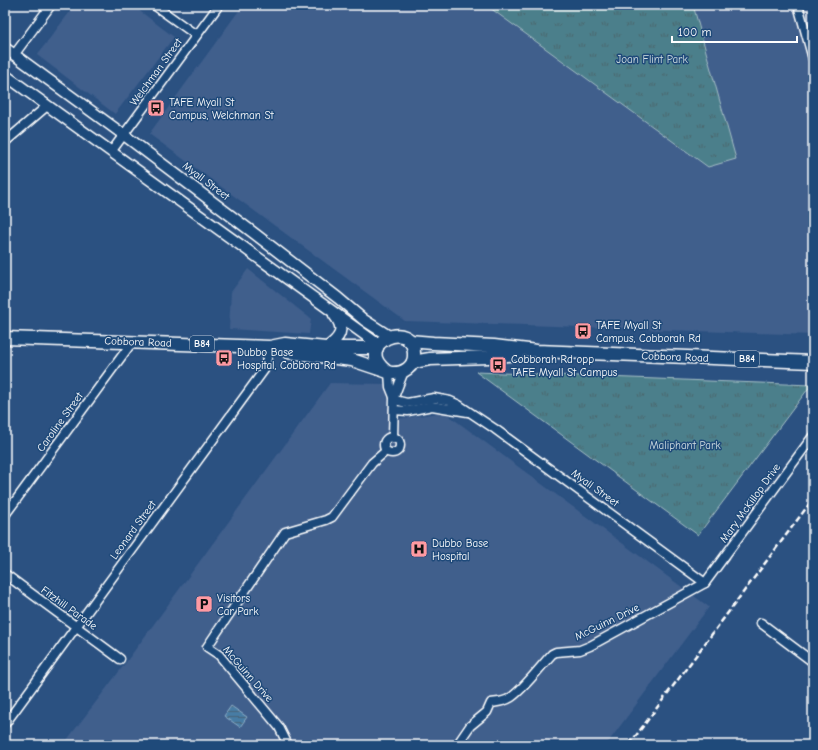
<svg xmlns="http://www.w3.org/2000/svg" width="818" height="750" font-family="'Comic Neue',sans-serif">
<defs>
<pattern id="park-tufts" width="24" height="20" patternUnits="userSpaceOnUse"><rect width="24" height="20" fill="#4c7f8b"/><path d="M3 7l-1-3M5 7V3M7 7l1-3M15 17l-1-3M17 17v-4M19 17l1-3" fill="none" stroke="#4c666c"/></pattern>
<pattern id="water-rules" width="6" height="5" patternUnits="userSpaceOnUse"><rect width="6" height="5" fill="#467ba4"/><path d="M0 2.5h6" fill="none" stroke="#496478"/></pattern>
</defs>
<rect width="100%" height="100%" fill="#2b5181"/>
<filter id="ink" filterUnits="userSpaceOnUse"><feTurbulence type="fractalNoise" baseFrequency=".025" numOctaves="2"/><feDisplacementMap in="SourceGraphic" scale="8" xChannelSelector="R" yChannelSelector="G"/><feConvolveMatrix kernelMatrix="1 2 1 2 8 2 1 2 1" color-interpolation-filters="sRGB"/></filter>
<g filter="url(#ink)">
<g fill="#3f5e8c">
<path d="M75,5h57l42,32 -59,77 -78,-59z"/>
<path d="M243,5h243l222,162 28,-8 -43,-154h120v330l-408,-14 -256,-187z"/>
<path d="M248,269l63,50 -2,15 -80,-5 2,-37z"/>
<path d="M330,383l56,1 4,36 54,-8 265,195 -103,138h-543l58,-76z"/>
</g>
<g fill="url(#park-tufts)" stroke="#a6bfc5">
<path d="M486,5h207l43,154 -28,8z"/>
<path d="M476,372l335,13 -113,150z"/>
</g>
<path fill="url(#water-rules)" stroke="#90b0c8" d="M231,706l16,11 -7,10 -16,-11z"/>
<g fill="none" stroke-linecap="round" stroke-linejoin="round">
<defs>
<g id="minor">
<path d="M154,5l42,30"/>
<path d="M798,5l15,54"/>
<path d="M14,55l37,-50"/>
<path d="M5,142l42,-36"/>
<path d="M111,152l108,-147"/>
<path d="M389,372l1,15 4,10 -1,41"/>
<path d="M394,397l10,-26"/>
<path d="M395,400l12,3 27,-5 16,3 9,4 36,24 210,154"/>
<path d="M394,410l14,1 24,-5 36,6"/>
<circle cx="392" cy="445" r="8"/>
<path d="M5,515l128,-174"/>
<path d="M5,574l115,85"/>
<path d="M761,623l52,39"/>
<path d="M5,724l259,-354 6,-23"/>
<path d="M288,745l-9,-18 -60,-72 -12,-8 78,-115 41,-12 6,-3 40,-54 14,-12"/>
<path d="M457,745l13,-19 17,-14 4,-9c7,-1 13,-1 19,-5 12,-7 31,-32 42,-44l4,-2 24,-2 10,-4 115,-63 108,-147"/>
</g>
<g id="tertiary">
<path d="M5,48l119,87 131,99 83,64 26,22 25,16"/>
<path d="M5,75l374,270"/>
<path d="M326,348c14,-10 20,-18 8,-33"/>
</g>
<g id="primary">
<path d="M5,338l265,9 15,-3 41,4h51"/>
<path d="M409,341l24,2 61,3 43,5 276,11"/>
<path d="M288,352l64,8 39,13c12,1 24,-6 23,-19 0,-38 -63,-10 -28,17"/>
<path d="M413,362l17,-3 58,-2 30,-3"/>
</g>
</defs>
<use href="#minor" stroke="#fff" stroke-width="11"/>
<use href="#tertiary" stroke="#fff" stroke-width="13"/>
<use href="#primary" stroke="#fff" stroke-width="15"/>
<use href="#minor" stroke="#1f4a7a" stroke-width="8"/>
<use href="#tertiary" stroke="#1f4a7a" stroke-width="10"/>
<use href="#primary" stroke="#1f4a7a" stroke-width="12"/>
<path stroke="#fff" stroke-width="2.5" stroke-dasharray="6 3" stroke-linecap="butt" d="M629,745l184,-246"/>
</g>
</g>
<defs>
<symbol id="bus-square" viewBox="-11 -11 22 22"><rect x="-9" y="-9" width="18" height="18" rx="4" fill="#ff9aa2" stroke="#1f4a7a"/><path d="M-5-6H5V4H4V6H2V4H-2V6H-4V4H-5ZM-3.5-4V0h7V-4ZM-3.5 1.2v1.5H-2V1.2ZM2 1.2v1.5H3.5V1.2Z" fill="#111"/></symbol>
<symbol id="hospital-square" viewBox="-11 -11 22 22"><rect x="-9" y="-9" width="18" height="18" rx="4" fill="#ff9aa2" stroke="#1f4a7a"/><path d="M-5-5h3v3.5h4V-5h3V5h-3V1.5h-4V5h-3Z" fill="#111"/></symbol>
<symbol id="parking-square" viewBox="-11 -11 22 22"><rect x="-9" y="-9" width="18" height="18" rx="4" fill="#ff9aa2" stroke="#1f4a7a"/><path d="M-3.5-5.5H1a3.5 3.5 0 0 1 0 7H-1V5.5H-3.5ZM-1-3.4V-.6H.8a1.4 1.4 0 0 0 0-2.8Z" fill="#111"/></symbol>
</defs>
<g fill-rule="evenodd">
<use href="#bus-square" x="146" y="98" width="20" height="20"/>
<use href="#bus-square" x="573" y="321" width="20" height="20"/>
<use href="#bus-square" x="214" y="348" width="20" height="20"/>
<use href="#bus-square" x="488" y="355" width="20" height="20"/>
<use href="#hospital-square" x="409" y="539" width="20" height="20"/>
<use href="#parking-square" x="194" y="594" width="20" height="20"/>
</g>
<g text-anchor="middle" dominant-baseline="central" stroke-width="3" stroke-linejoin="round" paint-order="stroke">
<g fill="#1f4a7a" stroke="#bcc9d7" stroke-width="1">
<rect x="190" y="336" width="24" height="16" rx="3"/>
<rect x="735" y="351" width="24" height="16" rx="3"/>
</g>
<g font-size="10" font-weight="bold" fill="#fff">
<text x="202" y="344">B84</text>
<text x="747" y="359">B84</text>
</g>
<g font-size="11" fill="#d2dfe2" stroke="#1f4a7a">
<text x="652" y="59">Joan Flint Park</text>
<text x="685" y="445">Maliphant Park</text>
</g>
<g font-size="11" fill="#fff" stroke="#1f4a7a">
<text transform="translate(156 72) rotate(-54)">Welchman Street</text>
<text transform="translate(206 181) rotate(37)">Myall Street</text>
<text transform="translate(138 342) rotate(2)">Cobbora Road</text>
<text transform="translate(675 357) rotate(2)">Cobbora Road</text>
<text transform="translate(60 422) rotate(-54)">Caroline Street</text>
<text transform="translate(595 488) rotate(36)">Myall Street</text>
<text transform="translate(750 503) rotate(-54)">Mary McKillop Drive</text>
<text transform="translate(133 530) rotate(-54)">Leonard Street</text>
<text transform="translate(69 608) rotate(36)">Fitzhill Parade</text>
<text transform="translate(607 622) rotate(-26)">McGuinn Drive</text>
<text transform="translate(248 674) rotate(49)">McGuinn Drive</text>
</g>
<g font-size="11" fill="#fff" stroke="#1f4a7a" text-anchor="start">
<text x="169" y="102">TAFE Myall St<tspan x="169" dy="13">Campus, Welchman St</tspan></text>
<text x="596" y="325">TAFE Myall St<tspan x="596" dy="13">Campus, Cobborah Rd</tspan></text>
<text x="237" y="352">Dubbo Base<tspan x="237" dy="13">Hospital, Cobbora Rd</tspan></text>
<text x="511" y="359">Cobborah Rd opp<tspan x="511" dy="13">TAFE Myall St Campus</tspan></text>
<text x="432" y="543">Dubbo Base<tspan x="432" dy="13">Hospital</tspan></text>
<text x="217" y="598">Visitors<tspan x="217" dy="13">Car Park</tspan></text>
</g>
</g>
<rect width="818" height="750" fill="none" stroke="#1f4a7a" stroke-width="20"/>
<rect x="10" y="10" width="798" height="730" fill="none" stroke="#fff" stroke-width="1.5" filter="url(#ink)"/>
<path d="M672 36v6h125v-6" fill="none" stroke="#ffffff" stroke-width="2"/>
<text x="678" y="36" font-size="12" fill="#ffffff" stroke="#1f4a7a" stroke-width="3" paint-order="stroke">100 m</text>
</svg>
